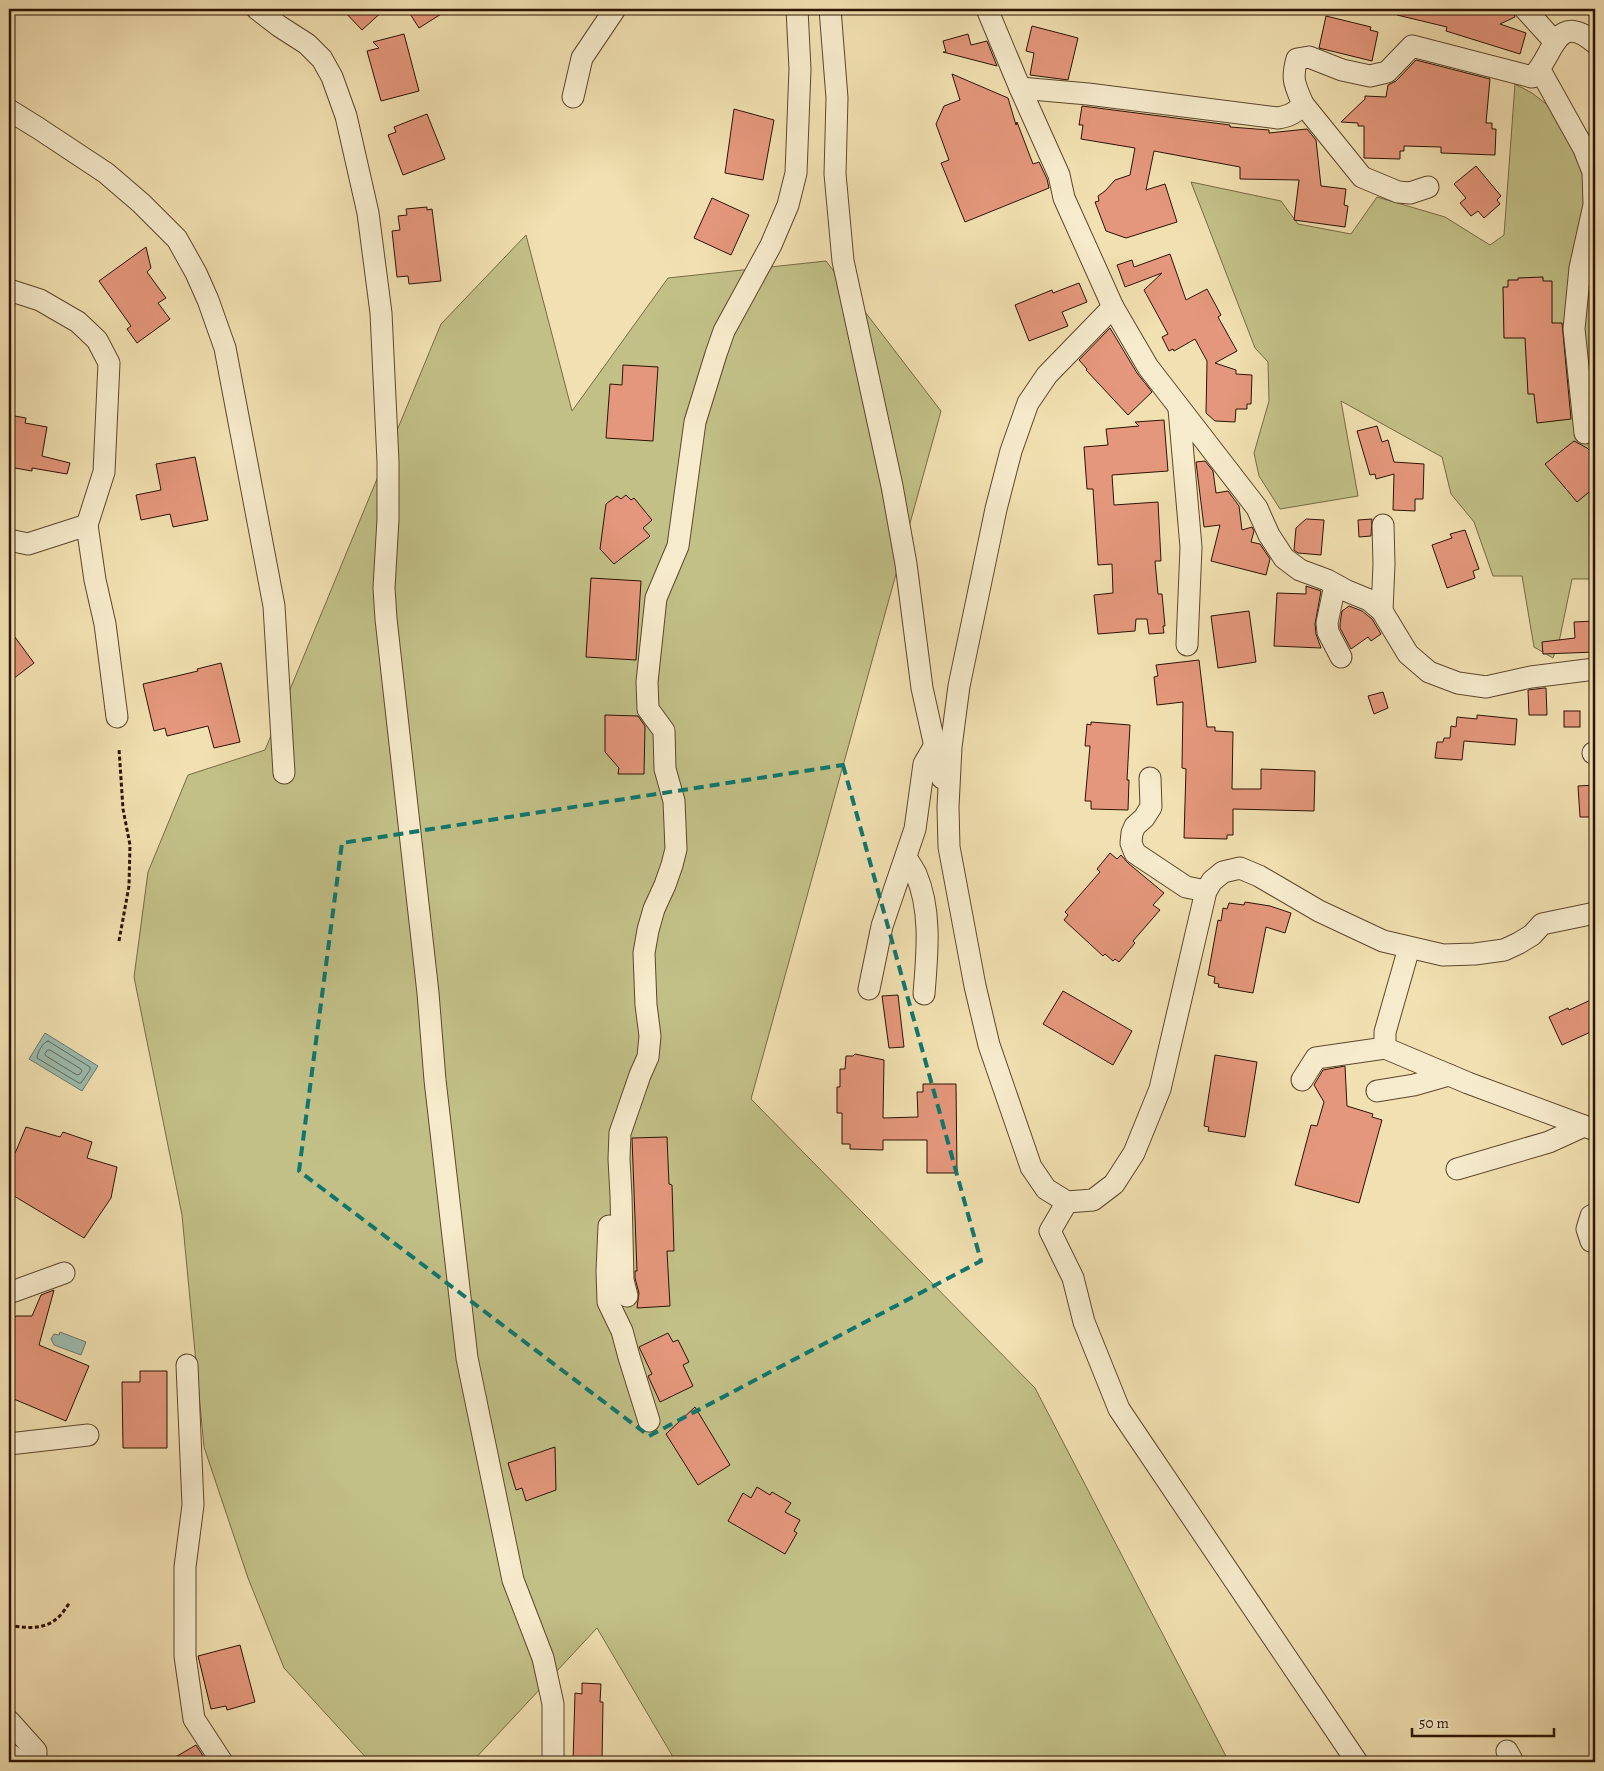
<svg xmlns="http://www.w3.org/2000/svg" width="1604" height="1771" font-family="Alegreya,serif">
<rect width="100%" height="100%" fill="#f1e0b1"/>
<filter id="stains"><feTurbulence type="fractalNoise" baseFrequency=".004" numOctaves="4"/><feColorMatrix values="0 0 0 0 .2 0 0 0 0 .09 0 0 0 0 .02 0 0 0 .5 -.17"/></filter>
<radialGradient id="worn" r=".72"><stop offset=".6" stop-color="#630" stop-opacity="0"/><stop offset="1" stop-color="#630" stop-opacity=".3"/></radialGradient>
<g fill="#c2c087" stroke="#776a44">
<path d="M1515,84l17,9 39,30 24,31v425h-23l-13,63 -6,16 -19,-11 -12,-71h-29l-19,-54 -23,-28 -9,-37 -101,-56 17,95 -78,13 -21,-33 -5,-23 15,-52 -1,-39 -13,-14 -64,-166 90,19 17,23 53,10 26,-37 68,20 45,28 14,-10z"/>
<path d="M526,235l46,176 96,-133 158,-17 115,150 -190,688 284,289 194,374h-553l-79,-134 -125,134h-102l-86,-94 -36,-90 -44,-131 -22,-232 -48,-238 14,-105 40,-97 77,-25 176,-426z"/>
</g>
<g fill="#9bbcb0" stroke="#6f786a">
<path d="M45,1033l53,33 -16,25 -53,-32z"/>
<path d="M60,1332l26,10 -5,13 -27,-10 -3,-6 3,-5 5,1z"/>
</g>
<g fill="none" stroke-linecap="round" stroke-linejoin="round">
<g stroke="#646858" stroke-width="1">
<path d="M48,1041l42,26v3l-9,13h-2l-42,-25c0,-5 6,-16 11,-17z"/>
<path d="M48,1050h2l31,19 1,2 -2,3 -3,1 -31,-19 -1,-2z"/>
</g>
</g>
<g fill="#e4977c" stroke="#2c1300">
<path d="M342,9h43l-23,21z"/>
<path d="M407,9h42l-30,19z"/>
<path d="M1398,9h115l2,8 -15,7 26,9 -6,21 -74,-23 1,-4 -50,-12z"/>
<path d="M1326,16l45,11 -1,3 8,2 -6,29 -53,-13z"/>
<path d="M1032,26l46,12 -10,42 -38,-5 4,-22 -8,-2z"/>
<path d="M404,34l15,57 -38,10 -14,-50 12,-3 -6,-6z"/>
<path d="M968,34l3,11 16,-4 10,25 -54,-14h3l-3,-11z"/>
<path d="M1416,60l74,19 -4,44h6v6h4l-1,26 -54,-2v-6l-37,-1v5h-4v8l-36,-1v-32h-6v-3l-17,-1 24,-23v-3l21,1 2,-12 8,-4z"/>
<path d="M952,74l56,24 8,27 1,-3 16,42 6,-2 8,17 2,9 -84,34 -24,-59 8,-3 -13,-36 8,-18 16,-6z"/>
<path d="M1082,106l148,19v2l39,3v3l38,-4 9,11 5,46 25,3 -2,16 4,1 -3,21 -51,-7 5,-40 -59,-1v-12l-86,-16 -8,39 19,-6 12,38 -51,16 -20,-7 -11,-29 4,-1 -1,-5 7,-5 10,-11 15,-5 5,-27 -54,-9 2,-14h-4z"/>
<path d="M734,109l40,11 -11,60 -38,-7z"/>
<path d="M427,114l18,45 -42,16 -15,-40 8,-3 -2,-5z"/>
<path d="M1476,166l25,30 -4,4 3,4 -16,14 -6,-7 -7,5 -11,-13 6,-5 -12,-14z"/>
<path d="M712,198l37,17 -18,40 -37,-17z"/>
<path d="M427,207v3l5,-1 9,72 -32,3 -1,-8 -11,1 -5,-46 8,-1 -2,-14 9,-1 -1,-6z"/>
<path d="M146,247l5,21 -4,4 19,26 -8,5 12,16 -33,24 -10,-14 4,-3 -32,-45z"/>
<path d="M1170,254l16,46 21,-11 14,26 -3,2 19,34 -22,12 21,7v4l16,1 -1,29h-4v5h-11l-1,13 -20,-1 -9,-8 1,-52 -12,-22 -21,12 -1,-2 -4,2 -7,-14 6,-3 -24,-44 18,-17 -37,14 -8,-22 15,-5 2,7z"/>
<path d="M1543,277v4h9v42h10l9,96 -34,4 -3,-29h-6l-3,-56h-21l-1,-51h5v-7h10v-2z"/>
<path d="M1079,283l8,19 -25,10 6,14 -39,15 -14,-36 37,-15 1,3z"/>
<path d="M1110,328l27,45 15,19 -24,23 -42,-45 1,-1 -8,-9z"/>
<path d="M623,365l35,2 -5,74 -47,-3 4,-54 12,1z"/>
<path d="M9,415l17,3 -1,5 22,4 -5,29 28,7 -3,11 -35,-6v3l-23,-4z"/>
<path d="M1164,420l4,51 -56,4 2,30 44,-3 3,59h-6l3,33h4l3,32h-2l1,7 -15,1 -2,-15h-11l-1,12 -37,3 -4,-39 19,-2 -1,-29 -14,1 -5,-76h-6l-3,-42 24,-2 -2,-16 33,-3 -4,-4z"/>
<path d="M1377,426l5,16 6,-2 6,22 30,2 -1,35h-8v12l-22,-1 1,-36 -18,5 -1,-5 -5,1 -13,-44z"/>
<path d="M1574,441l13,7 8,8v31l-18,15 -32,-38z"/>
<path d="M195,457l13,63 -35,7 -3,-13 -29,6 -5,-25 25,-5 -5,-26z"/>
<path d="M1205,461l8,10 3,22 12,-2 11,15 3,24 10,-3 2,4 -3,11 9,2 10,15 -4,16 -55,-14 9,-36 -16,2 -8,-65z"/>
<path d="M626,495l5,5 3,-2 18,22 -9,8 7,8 -36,28 -14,-15 6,-45 11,-8 4,3z"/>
<path d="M1306,519l18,1 -3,35 -23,-2 -4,-3 2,-22z"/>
<path d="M1372,519l-1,17 -12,1 -1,-17z"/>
<path d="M1465,530l14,39 -6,2 2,7 -28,10 -15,-43 20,-7 -2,-4z"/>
<path d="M591,578l50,3 -5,79 -50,-3z"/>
<path d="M1306,586l15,5 -6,33 1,10 5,14 -47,-2 3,-53 29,1z"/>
<path d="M1349,606l13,5 10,8 9,15 -10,7 -3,-4 -17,12 -11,-21v-4l2,-13z"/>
<path d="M1249,611l7,51 -38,6 -7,-52z"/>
<path d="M1595,621v31l-52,2 -1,-12 33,-4 -1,-16z"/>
<path d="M9,629l25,34 -25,19z"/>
<path d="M1199,660l8,67h8v4l18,1 -1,57h29v-20l54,2 -1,40 -81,-2v26h-6v4l-43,-1 2,-69 -4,-1 1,-66 -26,3 -3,-28 4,-1 -2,-11z"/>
<path d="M221,663l19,79 -26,6 -6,-22 -41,10 -2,-8 -11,3 -11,-47 55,-13 -1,-2z"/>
<path d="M1544,688h2l1,27h-18l-1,-25z"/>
<path d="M1383,692l5,16 -14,6 -6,-18z"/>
<rect x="1564" y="711" width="16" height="16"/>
<path d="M605,715l33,1 7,10 -1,48h-26l1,-6 -14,-16z"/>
<path d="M1477,715l40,4 -2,26 -51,-4 -2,19 -27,-2 2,-16h6l1,-4h6l1,-12 5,1 1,-10 20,2z"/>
<path d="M1091,722l39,3 -3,55h2l-1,30 -37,-1v-8h-6l5,-55h-5l2,-22 4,1z"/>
<path d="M1595,785v32h-15l-2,-31z"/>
<path d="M1110,853l7,6 4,-4 7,8 36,30 -11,12 7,5 -27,31 2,2 -16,19 -4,-3 -2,2 -8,-7 -2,2 -39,-36 4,-5 -3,-3 35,-40 -3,-3z"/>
<path d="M1245,902l25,4 21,7 -6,20 -19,-6 -13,66 -35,-6 1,-3 -5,-1 1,-6 -7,-2 10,-55 3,1 2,-13 4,1 2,-6 15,2z"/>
<path d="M1063,991l69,40 -19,34 -70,-41z"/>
<path d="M898,995l6,52 -15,1 -7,-52z"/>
<path d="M1595,998v32l-33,15 -13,-28 19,-9 1,2z"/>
<path d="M855,1054l29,6 -1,58 35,-1 -1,-25h6v-8h33l1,89h-30v-33h-44v10l-33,-1v-5h-8v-31h-5v-26h3v-18h5l1,-13h7z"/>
<path d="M1215,1055l42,7 -12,75 -37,-6 1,-4 -5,-1z"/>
<path d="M1345,1066l2,40 26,8 -1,3 10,3 -23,83 -64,-18 16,-60 6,1 7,-24 -10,-17 9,-15z"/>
<path d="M26,1127l34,10 3,-5 29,10 -5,16 30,9 -6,31 -27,40 -75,-45v-29l7,-13z"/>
<path d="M667,1137l2,47 3,1 2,66h-7l3,55 -33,2 2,-15 -4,-15v-7h2l-5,-133z"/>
<path d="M54,1290l-15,55 50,21 -23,55 -57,-24v-73l7,-8h16l9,-21z"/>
<path d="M668,1333l5,9 5,-2 11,22 -6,3 10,21 -33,16 -12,-26 4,-2 -13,-27z"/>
<path d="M140,1371h27v77h-44l-1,-66h18z"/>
<path d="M695,1407l35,58 -32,20 -32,-51z"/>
<path d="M555,1447l1,43 -30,11 -4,-13 -6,2 -8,-27z"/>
<path d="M757,1487l13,8 2,-3 19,11 -6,9 15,8 -6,11 3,2 -12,21 -57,-33 15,-28 8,5z"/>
<path d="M240,1645l15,57 -28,8 -1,-4 -15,3 -13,-53z"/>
<path d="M582,1683l19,1 -1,18h3l-1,60h-29l2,-69 7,1z"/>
<path d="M196,1745l11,17h-40z"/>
</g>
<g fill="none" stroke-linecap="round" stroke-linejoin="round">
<defs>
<g id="minor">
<path d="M257,9l22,17 28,18 15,15 10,18 14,39 22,97 13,100 7,149v57l-4,69 2,31 42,374 7,87 32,278 46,222 30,78 10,46v58"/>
<path d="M830,9l7,89 -2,76 8,87 49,225 14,78 16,124 20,90"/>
<path d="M987,9l33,79 39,87 5,23 49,109 35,60 109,141 12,27 15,23 16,12 27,10 20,11 22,9 13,11 26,43 21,18 29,11 28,4 45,-10 64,-8"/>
<path d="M1525,9l29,32"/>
<path d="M1540,70l44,79 9,23 1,33 -14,63 -6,61 11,104"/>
<path d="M1020,88l68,6 190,24c11,-2 18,-5 25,-14 -8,-19 -12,-24 -6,-45l12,-2 33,13 28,6 17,-4 25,-26 120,31c22,-19 22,-68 63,-34"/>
<path d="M573,97l9,-39 33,-49"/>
<path d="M1303,104l59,73 36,15 12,1 18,-6"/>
<path d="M9,110l29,18 68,45 35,30 36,36 19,34 12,27 17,48 49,258 10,167"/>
<path d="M9,290l31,10 38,22 19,18 12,23 -5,109 -17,53 -59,19 -19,-4"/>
<path d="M1113,307l-66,68 -19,28 -17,48 -15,58 -37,177 -8,61 -3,60 1,40 26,139 14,59 42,122 15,22 21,13 26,-2 21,-16 20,-31 26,-64 46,-198 6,-10 11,-9 17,-4 19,8 60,35 64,30 60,14 32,-1 29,-4 15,-7 13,-8 10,-11 53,-11"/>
<path d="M1179,409l12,138 -4,98"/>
<path d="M87,525l8,55 10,44 12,93"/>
<path d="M1335,585l-8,38 1,9 13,25"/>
<path d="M1382,611l2,-47 -1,-39"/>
<path d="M1593,753l2,1"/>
<path d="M1150,778l1,29 -7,11 -9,8 -3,7 -1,10 4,10 51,34 20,4"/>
<path d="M906,857c3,6 7,11 10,17 16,37 11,81 8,120"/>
<path d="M1409,948l-24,84v16l83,35 127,47"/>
<path d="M869,989l13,-63 33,-97 9,-65 11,-19"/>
<path d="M1302,1080l14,-22 69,-10"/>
<path d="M1377,1091l37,-6 35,-10"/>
<path d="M1457,1169l92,-27 35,-16"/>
<path d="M1067,1202l-17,29 23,47 11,44 35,87 238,353"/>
<path d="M1595,1214l-4,2 -4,13 4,12 4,1"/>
<path d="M609,1226l-2,45 1,31 14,29 7,26 20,64"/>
<path d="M9,1293l55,-20"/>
<path d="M627,1296l-4,-16 -2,-84 -2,-37 1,-26 20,-58 8,-18 2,-21 -4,-31 -2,-52 4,-23 6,-21 11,-24 7,-20 4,-16 -2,-48 -9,-32 -1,-38 -16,-22 -1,-27 9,-84 22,-52 17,-124 21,-68 8,-23 47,-86 17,-40 8,-32 4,-104 -3,-60"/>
<path d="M187,1365l6,140 -8,62v89l9,63 28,43"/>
<path d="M9,1444l79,-9"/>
<path d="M9,1721l27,30v11"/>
<path d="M1507,1751l6,11"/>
<path d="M9,1754l12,8"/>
</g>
</defs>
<use href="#minor" stroke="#5d462c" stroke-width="23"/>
<g stroke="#2c1300" stroke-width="3" stroke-dasharray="4 2.5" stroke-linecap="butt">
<path d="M119,941l10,-55 1,-41 -7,-36 -4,-60"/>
<path d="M9,1625c15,3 33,5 46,-5 6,-4 11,-12 15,-18"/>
</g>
<use href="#minor" stroke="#f6ebcc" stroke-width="21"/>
</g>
<path fill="none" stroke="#0f766e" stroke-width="4" stroke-dasharray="10 6" stroke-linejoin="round" d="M843,765l138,496 -332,175 -350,-265 43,-328z"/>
<rect width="1604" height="1771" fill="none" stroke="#f1e0b1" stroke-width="30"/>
<rect x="10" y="10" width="1584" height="1751" fill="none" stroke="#2c1300" stroke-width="2.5"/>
<rect x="15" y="15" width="1574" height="1741" fill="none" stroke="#2c1300"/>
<path d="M1412 1728v8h142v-8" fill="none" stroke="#2c1300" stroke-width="2.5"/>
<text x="1419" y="1728" font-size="15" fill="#2c1300" stroke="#f6ebcc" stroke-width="4" paint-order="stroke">50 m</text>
<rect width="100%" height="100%" filter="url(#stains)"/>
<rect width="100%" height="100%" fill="url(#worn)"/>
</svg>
